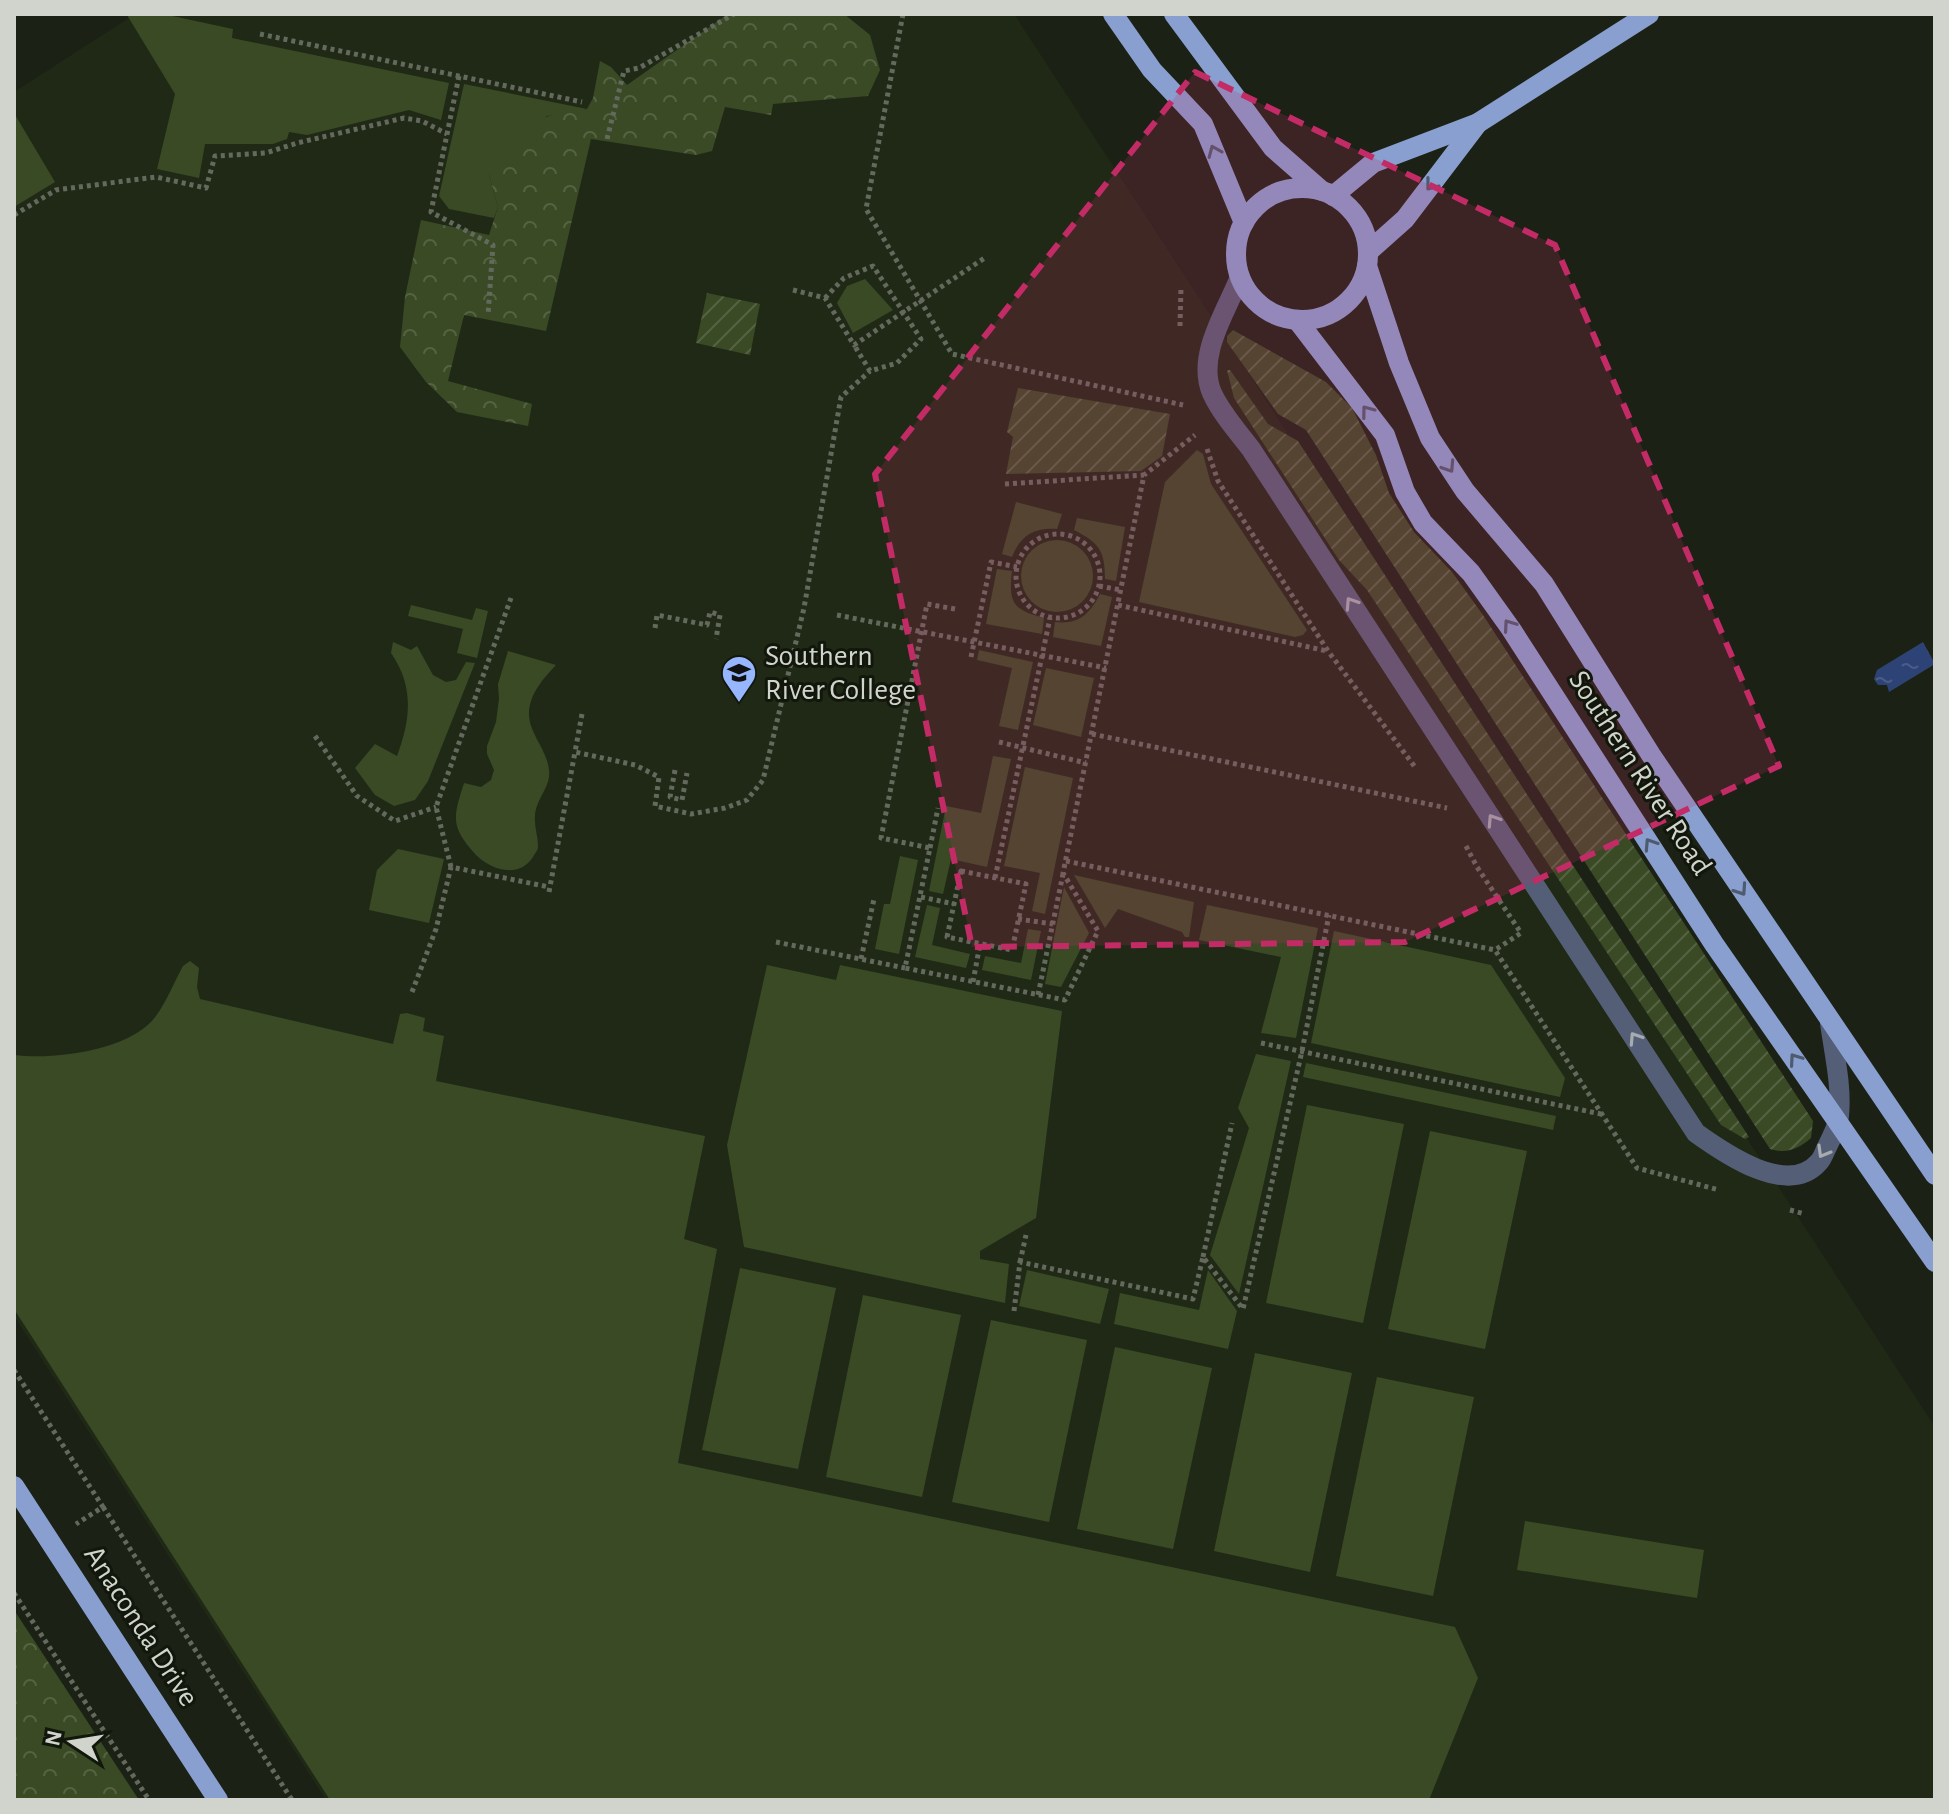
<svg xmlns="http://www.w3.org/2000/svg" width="1949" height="1814" font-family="'Alegreya Sans',sans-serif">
<defs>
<pattern id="forest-crowns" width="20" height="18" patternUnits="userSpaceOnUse" patternTransform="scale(2)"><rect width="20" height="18" fill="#394a25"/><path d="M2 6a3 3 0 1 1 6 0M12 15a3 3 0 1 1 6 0" fill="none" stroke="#556343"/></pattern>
<pattern id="garden-furrows" width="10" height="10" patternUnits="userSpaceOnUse" patternTransform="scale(2)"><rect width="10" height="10" fill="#394a25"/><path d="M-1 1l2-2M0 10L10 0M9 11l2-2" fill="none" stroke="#556343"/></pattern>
<pattern id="water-ripples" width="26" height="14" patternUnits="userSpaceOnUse" patternTransform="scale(2)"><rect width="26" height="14" fill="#2e4375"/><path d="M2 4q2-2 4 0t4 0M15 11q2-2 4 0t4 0" fill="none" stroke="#4b5d87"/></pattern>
</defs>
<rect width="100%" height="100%" fill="#1b2114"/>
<path fill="#202916" d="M135,14h879l921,1413v373h-1609l-312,-484v-1224z"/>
<g fill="#394a25">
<path d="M130,14h33l70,15 -1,9 217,45 -8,37 -32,-10 -102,25 -18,-3 -2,7 -14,5h-68l-6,34 -42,-9 18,-75 -48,-79z"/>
<path d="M464,84l123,25 -12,4 -28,3 -58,59 9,32 -4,11 -45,-9 -10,-13z"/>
<path d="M14,113l41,69 -41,25z"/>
<path d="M865,279l28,31 -40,23 -16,-30 10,-17z"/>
<path d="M1197,450l6,4 8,30 96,146 -4,5 -8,2 -156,-35 26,-120z"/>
<path d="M1016,502l46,12 -5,15c-23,-2 -37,7 -45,28l-10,-3z"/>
<path d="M1077,518l48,9 -9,54 -11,-2c0,-29 -6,-36 -31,-49z"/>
<circle cx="1057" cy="576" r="36"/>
<path d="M997,569l15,2c-4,33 2,39 32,47l-2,16 -56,-10z"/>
<path d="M1100,594l12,3 -11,49 -48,-9 2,-15c23,3 35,-8 45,-28z"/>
<path d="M411,605l61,15 4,-12 12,3 -11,47 -20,-5 6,-24 -55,-13z"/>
<path d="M393,642l18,8 6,-4 16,29 13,7 10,-2 10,-18 9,1 -47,118 -13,19 -21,6 -19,-11 -20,-27 20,-24 22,12c14,-37 17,-70 -6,-103z"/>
<path d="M979,650l54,12 -15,68 -19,-4 13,-58 -35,-8z"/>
<path d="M508,651l48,14c-12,13 -26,28 -27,47 -1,21 18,37 20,58 2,18 -13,28 -14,46 -1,10 3,20 3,30 0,5 -3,7 -5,11 -14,22 -42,13 -57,-2 -26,-29 -23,-37 -12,-72l17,4 10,-7 3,-10 -7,-16v-8l9,-24 3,-23 -1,-15z"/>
<path d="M1046,668l48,10 -13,59 -48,-12z"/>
<path d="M993,756l18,3 -24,108 -36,-8 -8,35 -14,-3 17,-85 35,7z"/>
<path d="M1025,767l48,11 -28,136 -13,-3 8,-38 -36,-7z"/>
<path d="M398,849l46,10 -15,64 -60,-13 8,-40z"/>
<path d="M900,856l18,4 -19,94 -24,-5 9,-45h6z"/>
<path d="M1074,875l120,27 -5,35h-4l-3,-5 -64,-23 -13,19z"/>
<path d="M1064,887l25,46 -28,54 -16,-3z"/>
<path d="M927,905l13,3 -8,37 38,9 -4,14 -51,-11z"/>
<path d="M1207,905l111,23 -22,110 -35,-5 20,-76 -82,-17z"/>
<path d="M1028,929l13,2 -10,49 -49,-10 3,-14 36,7z"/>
<path d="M1334,931l157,34 74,113 -5,19 -249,-54z"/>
<path d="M190,961l9,7 -2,19 3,12 193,45 7,-30 7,-1 18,5 -2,13 21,5 -8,45 269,55 -21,103 33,10 -39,214 777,164 23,51 -49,122h-1099l-316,-491v-254c39,5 117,-4 142,-39 11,-15 18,-34 27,-50z"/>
<path d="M767,965l69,15 4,-15 222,46 -26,207 -56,33v8l29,5 -4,39 -261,-56 -17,-102z"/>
<path d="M1256,1054l35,7 -52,233 -29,-39 39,-127 -11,-20z"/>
<path d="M1306,1063l250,53 -3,14 -250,-53z"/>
<path d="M1307,1105l97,19 -41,199 -97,-20z"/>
<path d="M1430,1131l97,20 -42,198 -97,-20z"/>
<path d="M740,1268l96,20 -38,181 -96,-19z"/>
<path d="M1027,1270l82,19 -9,35 -81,-18z"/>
<path d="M1208,1270l29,41 -9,38 -114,-25 6,-31 79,17z"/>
<path d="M863,1295l98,20 -39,182 -96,-20z"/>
<path d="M991,1320l96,20 -38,182 -97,-20z"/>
<path d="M1115,1347l97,21 -39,181 -96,-20z"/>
<path d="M1255,1353l97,20 -42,199 -96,-21z"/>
<path d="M1377,1377l97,20 -41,199 -97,-20z"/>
<path d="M1525,1521l179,29 -7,48 -180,-28z"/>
</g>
<g fill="url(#forest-crowns)">
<path d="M728,14h116l26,21 10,35 -12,26 -95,8 -2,11 -46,-8 -13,44 -16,4 -105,-16 -45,192 -82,-16 -16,66 84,23 -4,22 -71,-14 -31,-30 -26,-35 5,-50 16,-77 68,15 9,-28 -9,-32c15,-22 33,-51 60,-59 12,-4 25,-3 38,-7l6,-11 7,-37 11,6 16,18z"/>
<path d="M14,1610l125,190h-125z"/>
</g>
<g fill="url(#garden-furrows)">
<path d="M707,293l53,11 -10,51 -54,-12z"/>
<path d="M1233,330l93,52 26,26 24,47 13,38 25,39 38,40 31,43 330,506 -2,17c-13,11 -24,16 -41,11l-464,-719 -28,-16 -51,-72v-6z"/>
<path d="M1227,370h3l38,54 30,17 451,696 -4,2 -24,-14 -354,-535 -28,-30 -105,-162z"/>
<path d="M1018,388l152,26 -8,42 -21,15 -135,3 7,-37 -6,-5z"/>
</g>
<path fill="url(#water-ripples)" d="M1923,642l12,22 -46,28 -2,-7h-9l-4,-6 3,-9z"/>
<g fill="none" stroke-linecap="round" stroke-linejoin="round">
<g stroke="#64695e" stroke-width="5" stroke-dasharray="4 4" stroke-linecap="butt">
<path d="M903,14l-37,195 86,145 231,51"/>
<path d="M260,34l322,68"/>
<path d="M459,76l-28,136 62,33 -5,70"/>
<path d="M607,139l17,-68 15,-3 95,-54"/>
<path d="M14,215l42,-25 100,-13 50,11 9,-32 51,-3 31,-10 107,-25 18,3 25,13"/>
<path d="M793,290l32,8 29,47 132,-88"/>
<path d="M825,298l19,-20 29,-12 48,73 -24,24 -27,8 -16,-26"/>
<path d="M1180,326l1,-39"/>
<path d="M1207,449l11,32 110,170 87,116"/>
<path d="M1005,484l139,-9"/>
<circle cx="1058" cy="576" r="42"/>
<path d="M1099,586l22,4"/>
<path d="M1118,605l209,46"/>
<path d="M955,609l-28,-5 -46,234 49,10 -25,120 160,32 33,-69 -35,-58 81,-398 51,-40"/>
<path d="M837,615l269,53"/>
<path d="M655,628l2,-13 50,10 3,-13 10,3 -4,24"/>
<path d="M971,657l20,-95 26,5"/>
<path d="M582,714l-7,38 60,13 24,12 -4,29 36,8 34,-6 22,-8 16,-20 41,-172 37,-211 29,-26"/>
<path d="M1092,734l355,74"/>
<path d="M315,736l42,60 38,25 41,-14"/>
<path d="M999,742l87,21"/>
<path d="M675,770l-5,27 12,3 5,-27"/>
<path d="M1466,846l11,21 44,66 -26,17"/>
<path d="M930,848l8,-40"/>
<path d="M1066,861l429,89 142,218 82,22"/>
<path d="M451,867l-15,-60 75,-209"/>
<path d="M961,871l65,13 -14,66 -65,-13z"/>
<path d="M995,878l55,-260"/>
<path d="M549,892l26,-140"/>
<path d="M921,897l33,7"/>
<path d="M1018,919l35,5"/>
<path d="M776,942l129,26"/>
<path d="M861,959l13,-60"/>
<path d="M973,982l7,-38"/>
<path d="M412,992l24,-63 15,-62 98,20"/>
<path d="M1038,995l25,-121"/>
<path d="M1261,1043l340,71"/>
<path d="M1790,1210l15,4"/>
<path d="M1203,1257l29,-134"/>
<path d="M1020,1262l6,-27"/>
<path d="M1014,1311l6,-49 173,37 10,-42 40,52 59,-258 27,-136"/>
<path d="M14,1370l89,137 -27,17"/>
<path d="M103,1507l189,293"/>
<path d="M14,1593l135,207"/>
</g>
<path stroke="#545e76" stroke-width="20" d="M1240,277c-14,35 -44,79 -28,116 9,20 26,39 39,56l445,684c28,20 92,65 123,29 4,-4 6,-12 9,-17 4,-9 10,-19 11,-29 3,-30 -5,-63 -9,-93"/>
<g stroke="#899fd0" stroke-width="20">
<path d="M1113,14l39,56 51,54 41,99"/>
<path d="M1174,14l99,134 49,43"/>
<circle cx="1302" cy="254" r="66"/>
<path d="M1333,196l40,-33 105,-40 171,-109"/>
<path d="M1368,252l37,-33 73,-96"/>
<path d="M1367,266l32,97 31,75 35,53 79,93 107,171 284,420"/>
<path d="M1297,320l88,115 20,57 18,31 48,50 40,56 203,315 221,318"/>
<path d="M14,1486l204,314"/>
</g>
</g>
<defs><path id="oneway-chevron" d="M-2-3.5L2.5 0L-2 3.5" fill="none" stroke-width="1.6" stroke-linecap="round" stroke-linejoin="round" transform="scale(2)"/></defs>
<g stroke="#4e5b6e">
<use href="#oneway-chevron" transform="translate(1214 151) rotate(-113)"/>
<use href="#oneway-chevron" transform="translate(1431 185) rotate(128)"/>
<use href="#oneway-chevron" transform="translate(1367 411) rotate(-127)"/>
<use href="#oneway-chevron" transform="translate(1449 467) rotate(57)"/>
<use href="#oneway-chevron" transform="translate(1509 625) rotate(-125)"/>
<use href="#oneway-chevron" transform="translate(1650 844) rotate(-123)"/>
<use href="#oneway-chevron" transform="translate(1741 890) rotate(56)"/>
<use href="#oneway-chevron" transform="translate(1795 1059) rotate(-125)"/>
</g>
<g stroke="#a5abae">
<use href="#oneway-chevron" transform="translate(1351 603) rotate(-123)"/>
<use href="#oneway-chevron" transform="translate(1493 820) rotate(-123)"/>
<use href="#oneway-chevron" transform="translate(1635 1038) rotate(-123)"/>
<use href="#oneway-chevron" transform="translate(1823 1152) rotate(120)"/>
</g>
<path fill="#c32b66" fill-opacity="0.2" stroke="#c32b66" stroke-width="6" stroke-dasharray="16 10" stroke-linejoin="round" d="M1195,72l360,173 224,521 -374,176 -433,5 -97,-473z"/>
<defs>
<symbol id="school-pin" viewBox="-11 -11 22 30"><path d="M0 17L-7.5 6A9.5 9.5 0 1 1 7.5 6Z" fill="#96b6fd" stroke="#12170b"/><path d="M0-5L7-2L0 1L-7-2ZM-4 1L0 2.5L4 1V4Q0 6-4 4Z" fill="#111"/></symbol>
</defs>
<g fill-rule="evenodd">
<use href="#school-pin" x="719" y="653" width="40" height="54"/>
</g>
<g text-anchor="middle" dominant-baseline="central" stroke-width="6" stroke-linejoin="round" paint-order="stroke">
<g font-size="30" fill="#d0d4cc" stroke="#12170b" text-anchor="start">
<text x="765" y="656">Southern<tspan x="765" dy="34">River College</tspan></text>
</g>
<g font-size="30" fill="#d0d4cc" stroke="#12170b">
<text transform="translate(1640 773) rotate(57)">Southern River Road</text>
<text transform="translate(141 1626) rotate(57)">Anaconda Drive</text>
</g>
</g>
<rect width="1949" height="1814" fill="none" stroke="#d0d4cc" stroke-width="32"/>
<g transform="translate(72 1742) rotate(282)" stroke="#12170b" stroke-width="6" paint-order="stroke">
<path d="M0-6L14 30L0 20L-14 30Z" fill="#d0d4cc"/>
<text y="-12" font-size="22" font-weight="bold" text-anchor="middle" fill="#d0d4cc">N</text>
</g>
</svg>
